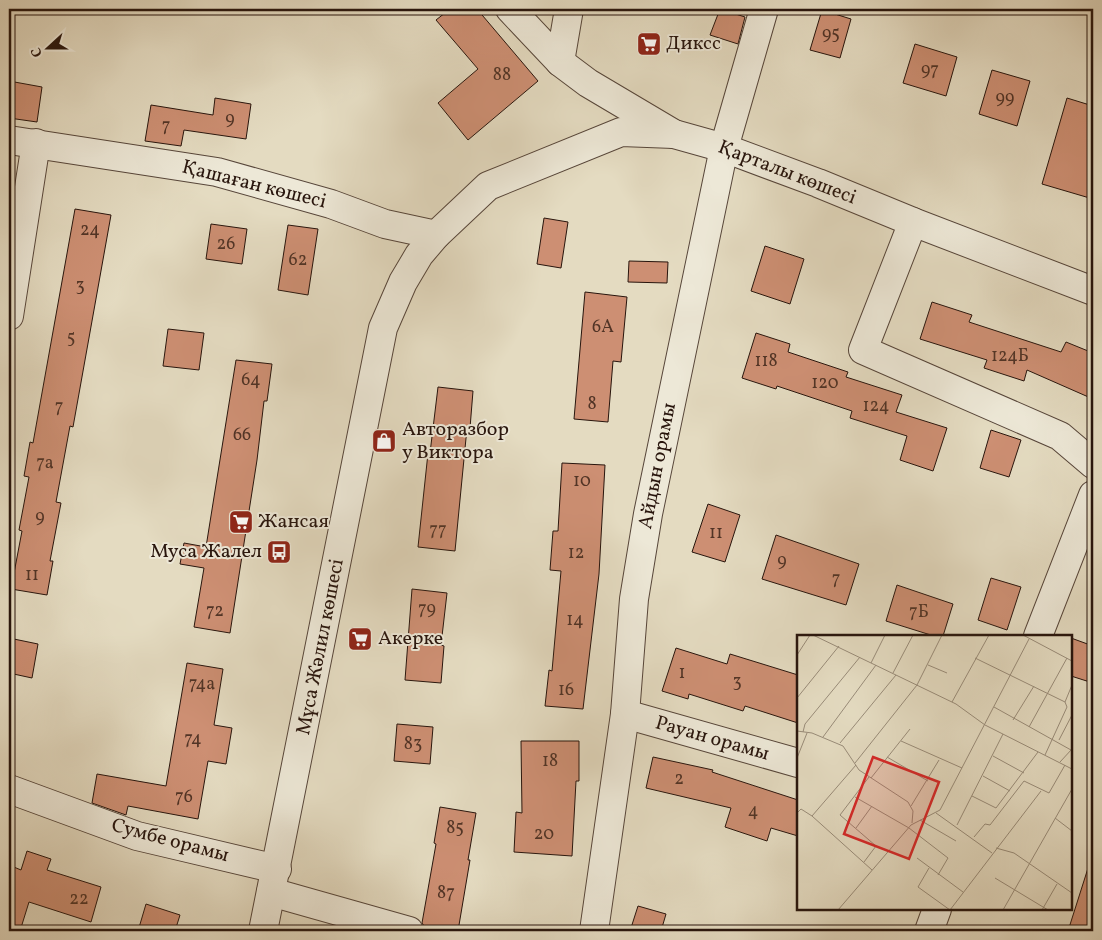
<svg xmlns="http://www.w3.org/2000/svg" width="1102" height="940" font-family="Vollkorn,serif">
<rect width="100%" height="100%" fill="#e4dbc1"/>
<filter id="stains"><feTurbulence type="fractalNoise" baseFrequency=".004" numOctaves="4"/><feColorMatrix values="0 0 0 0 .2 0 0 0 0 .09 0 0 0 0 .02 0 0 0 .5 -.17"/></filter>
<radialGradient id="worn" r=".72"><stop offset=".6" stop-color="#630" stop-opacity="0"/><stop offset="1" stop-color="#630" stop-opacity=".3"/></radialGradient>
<g fill="#cd8f73" stroke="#28150d">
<path d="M450,9h27l61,72 -70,59 -30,-37 40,-34 -42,-49z"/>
<path d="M720,9l25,8 -7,27 -28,-9z"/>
<path d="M822,10l29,9 -11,39 -30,-8z"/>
<path d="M915,44l42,13 -11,39 -43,-13z"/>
<path d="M992,70l38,11 -13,45 -38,-12z"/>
<path d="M9,81l33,6 -5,35 -28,-4z"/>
<path d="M215,98l36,6 -5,35 -62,-9 -3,16 -36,-5 6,-36 62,10z"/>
<path d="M1067,98l26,8v93l-51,-15z"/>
<path d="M75,209l36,6 -38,212 -3,-1 -14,76 5,1 -11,58h3l-6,34 -36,-6 11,-58 -3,-1 10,-53 -5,-1 6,-34 3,1z"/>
<path d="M544,218l24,4 -7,46 -24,-4z"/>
<path d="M211,224l36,5 -5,35 -36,-5z"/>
<path d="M288,225l30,4 -10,66 -30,-5z"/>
<path d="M765,246l39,13 -14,45 -39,-13z"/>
<path d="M629,261l39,1 -1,21 -39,-1z"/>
<path d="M585,292l42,5 -6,65 -8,-1 -5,61 -34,-3z"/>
<path d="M932,302l40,13 -3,7 92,30 5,-10 27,11v46l-66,-29 -3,11 -40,-13 3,-8 -67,-21z"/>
<path d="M168,329l36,4 -5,37 -36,-4z"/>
<path d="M756,333l34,11 -2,8 60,20 -2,5 56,18 -6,17 51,16 -14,43 -33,-11 7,-24 -57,-18 2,-7 -75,-25 -1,3 -34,-11z"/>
<path d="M236,360l36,4 -5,37h-3l-7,59 -27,173 -36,-6 10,-59 -24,-4 4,-21 22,4z"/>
<path d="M438,387l35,4 -3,37h-3l-12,123 -37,-4 10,-94h2z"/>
<path d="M991,430l30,10 -12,37 -29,-9z"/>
<path d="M562,463l43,2 -6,109 -16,135 -38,-3 4,-36 3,1 9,-100 -11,-1 3,-39h5z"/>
<path d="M708,504l32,11 -15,47 -33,-10z"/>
<path d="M776,535l83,29 -13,41 -84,-26z"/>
<path d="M991,578l30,9 -14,43 -29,-10z"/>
<path d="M897,585l56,19 -10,32h-9l-48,-15z"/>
<path d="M412,589l35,4 -6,52 3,1 -3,37 -36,-3z"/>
<path d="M9,638l29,6 -6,34 -23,-5z"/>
<path d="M1071,638l22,8v37l-22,-7z"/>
<path d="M676,648l51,16 3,-10 68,21v48l-53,-17 -2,5 -54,-17 -1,5 -26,-8z"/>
<path d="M187,663l36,6 -9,56 18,3 -6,36 -18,-3 -10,58 -70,-13 -2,9 -34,-12 5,-29 69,12z"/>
<path d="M397,724l36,3 -3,37 -36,-3z"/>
<path d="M521,741h58v40h-3l-4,75 -58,-4 2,-40 6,1z"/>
<path d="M653,757l60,13 -1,2 86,28v36l-27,-8 -4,13 -42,-14 6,-19 -85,-20z"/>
<path d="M440,807l36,6 -8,47h2l-12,71 -34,-5 -2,-3 14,-79 -2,-1z"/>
<path d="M27,851l24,8 -4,11 54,17 -10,35 -62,-20 -9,29h-11v-66l12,5z"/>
<path d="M1089,865h4v66h-25z"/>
<path d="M146,904l34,11 -5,16h-37z"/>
<path d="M638,906l28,8 -5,17h-31z"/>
</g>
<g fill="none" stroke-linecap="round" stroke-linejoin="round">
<defs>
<g id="minor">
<path d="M510,9l50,53 28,21 86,51 50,14 94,35 95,39 180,69"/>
<path d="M560,62l9,-53"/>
<path d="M9,140l208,32 114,32 54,20 51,11"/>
<path d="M913,222l-50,128 197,86 33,28"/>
<path d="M9,316l27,-173"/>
<path d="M1038,636l55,-141"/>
<path d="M625,714l173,49"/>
<path d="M9,789l128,47 140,33"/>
<path d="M271,892l138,39"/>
<path d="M263,931l120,-603 20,-46 16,-27 17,-20 52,-49 133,-54 53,2"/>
<path d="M594,931l31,-217 9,-115 14,-85 76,-366 40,-139"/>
<path d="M929,931l8,-22"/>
</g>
</defs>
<use href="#minor" stroke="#57463a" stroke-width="30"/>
<use href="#minor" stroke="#ede8d7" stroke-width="28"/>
</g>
<defs>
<symbol id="supermarket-square" viewBox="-11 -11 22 22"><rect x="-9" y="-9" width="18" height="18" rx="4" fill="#8f2418" stroke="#ede8d7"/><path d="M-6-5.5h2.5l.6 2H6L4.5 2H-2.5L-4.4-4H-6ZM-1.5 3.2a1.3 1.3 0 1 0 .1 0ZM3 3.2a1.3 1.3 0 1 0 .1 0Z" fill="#fff"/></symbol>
<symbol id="shop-square" viewBox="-11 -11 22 22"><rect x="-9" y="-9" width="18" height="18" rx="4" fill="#8f2418" stroke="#ede8d7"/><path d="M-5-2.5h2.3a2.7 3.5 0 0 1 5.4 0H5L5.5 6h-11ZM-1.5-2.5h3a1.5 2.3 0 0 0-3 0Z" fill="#fff"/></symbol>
<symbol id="bus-square" viewBox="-11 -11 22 22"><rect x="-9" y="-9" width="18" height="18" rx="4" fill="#8f2418" stroke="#ede8d7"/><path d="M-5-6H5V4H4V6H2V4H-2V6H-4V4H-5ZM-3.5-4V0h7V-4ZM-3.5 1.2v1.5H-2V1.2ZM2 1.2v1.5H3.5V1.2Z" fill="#fff"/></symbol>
</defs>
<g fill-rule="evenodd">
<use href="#supermarket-square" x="635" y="30" width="28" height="28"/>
<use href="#shop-square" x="370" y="427" width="28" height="28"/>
<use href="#supermarket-square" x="227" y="508" width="28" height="28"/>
<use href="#bus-square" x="265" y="538" width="28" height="28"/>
<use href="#supermarket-square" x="346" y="625" width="28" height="28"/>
</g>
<g text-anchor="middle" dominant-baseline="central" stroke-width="4" stroke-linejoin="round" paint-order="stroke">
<g font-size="18" fill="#513426">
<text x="831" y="34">95</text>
<text x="930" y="70">97</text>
<text x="502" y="75">88</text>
<text x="1005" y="98">99</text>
<text x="230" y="119">9</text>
<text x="166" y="126">7</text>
<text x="90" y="230">24</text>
<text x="226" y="244">26</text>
<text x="298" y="260">62</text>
<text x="80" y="286">3</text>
<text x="603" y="327">6А</text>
<text x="71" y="338">5</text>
<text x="1010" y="356">124Б</text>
<text x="766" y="361">118</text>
<text x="251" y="380">64</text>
<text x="825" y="383">120</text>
<text x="592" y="404">8</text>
<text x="876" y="406">124</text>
<text x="59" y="407">7</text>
<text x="242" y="435">66</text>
<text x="45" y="463">7а</text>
<text x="582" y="481">10</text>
<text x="40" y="517">9</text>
<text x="438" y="530">77</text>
<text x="716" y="533">11</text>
<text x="576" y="553">12</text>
<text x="782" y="561">9</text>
<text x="32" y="575">11</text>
<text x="836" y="579">7</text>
<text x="427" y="609">79</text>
<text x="215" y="611">72</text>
<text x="919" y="612">7Б</text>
<text x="575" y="620">14</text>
<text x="682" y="673">1</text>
<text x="737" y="682">3</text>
<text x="202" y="684">74а</text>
<text x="566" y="690">16</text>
<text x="193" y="739">74</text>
<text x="413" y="744">83</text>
<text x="550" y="761">18</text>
<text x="679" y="779">2</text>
<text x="184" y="797">76</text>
<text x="753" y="811">4</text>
<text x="455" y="828">85</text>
<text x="544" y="834">20</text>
<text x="446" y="893">87</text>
<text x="79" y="899">22</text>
</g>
<g font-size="20" fill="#28150d" stroke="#ede8d7" text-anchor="start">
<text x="666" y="44">Диксс</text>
<text x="402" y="430">Авторазбор<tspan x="402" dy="23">у Виктора</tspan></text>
<text x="258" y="522">Жансая</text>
<text x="262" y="552" text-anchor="end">Муса Жалел</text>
<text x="378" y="639">Акерке</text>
</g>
<g font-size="20" fill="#28150d" stroke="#ede8d7">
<text transform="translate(787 173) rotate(21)">Қарталы көшесі</text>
<text transform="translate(254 185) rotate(14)">Қашаған көшесі</text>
<text transform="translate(658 466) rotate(-79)">Айдын орамы</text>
<text transform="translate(321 647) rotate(-79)">Мұса Жәлил көшесі</text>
<text transform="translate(712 739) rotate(16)">Рауан орамы</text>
<text transform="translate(170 841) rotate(15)">Сумбе орамы</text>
</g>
</g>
<g transform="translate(797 635)">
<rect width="275" height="275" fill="#e4dbc1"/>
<path fill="none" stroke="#998c79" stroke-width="1" d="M16,0l143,69 29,21 87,44M226,0l49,26M0,20l13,-20M178,23l90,44 2,5 -22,48M74,28l14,-28M131,30l19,8M96,38l20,-38M0,63l42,-52M155,67l37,-67M268,67l7,-17M197,72l77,43M216,85l21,-34M232,92l38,-69M0,96l15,2 31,13 16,24 49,32 5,9 -1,12M6,97l2,-8 55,-67M26,102l53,-72M262,105l13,-25M104,106l61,27M43,108l56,-68M196,121l31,17M90,122l41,24M0,123l10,-25M263,127l12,-13M58,128l62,-78 25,-50M186,141l27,15M74,143l39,-49M175,161l24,12 42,-56M58,162l54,31 39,30 -10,17M114,171l28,-46M0,178l4,-4 11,7 60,54M139,178l56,40M15,181l44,-51M258,183l17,13M123,185l36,21M160,190l46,-91M59,193l16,-22M177,202l11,-13 5,1 34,-44 25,12 16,-28M199,213l18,5 58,40M120,223l46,34M67,227l12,-16 -36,-31 29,-38M132,233l-11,19 32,23M198,243l53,32M41,275l73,-85 29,-15 89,-171M153,275l91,-119M206,275l69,-121M245,275l15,-26"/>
<path fill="#d62828" fill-opacity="0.15" stroke="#d62828" stroke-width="2.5" d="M76,122l66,25 -30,77 -65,-25z"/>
<rect width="275" height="275" fill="none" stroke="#28150d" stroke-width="2.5"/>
</g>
<rect width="1102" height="940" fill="none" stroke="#e4dbc1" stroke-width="30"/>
<rect x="10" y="10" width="1082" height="920" fill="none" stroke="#28150d" stroke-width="2.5"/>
<rect x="15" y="15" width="1072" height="910" fill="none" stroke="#28150d"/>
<g transform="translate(48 48) rotate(249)" stroke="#ede8d7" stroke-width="4" paint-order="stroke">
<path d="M0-4L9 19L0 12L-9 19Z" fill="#28150d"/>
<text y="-8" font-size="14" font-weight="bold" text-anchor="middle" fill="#28150d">С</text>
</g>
<rect width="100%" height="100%" filter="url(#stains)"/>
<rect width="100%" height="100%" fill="url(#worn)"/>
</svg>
